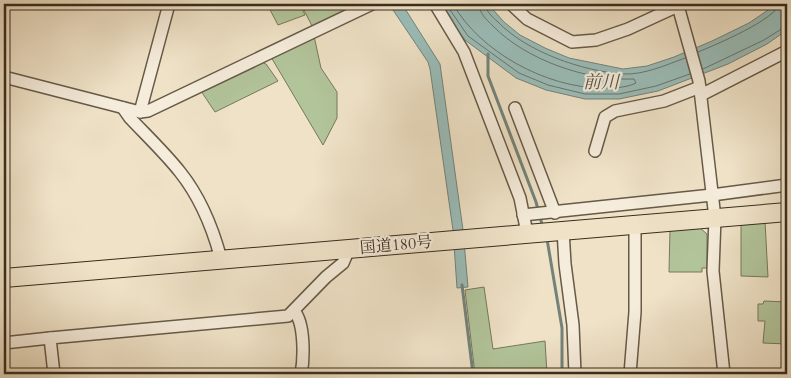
<svg xmlns="http://www.w3.org/2000/svg" width="791" height="378" font-family="Cardo,'Noto Serif JP',serif">
<rect width="100%" height="100%" fill="#efe2c7"/>
<filter id="stains"><feTurbulence type="fractalNoise" baseFrequency=".004" numOctaves="4"/><feColorMatrix values="0 0 0 0 .2 0 0 0 0 .09 0 0 0 0 .02 0 0 0 .5 -.17"/></filter>
<radialGradient id="worn" r=".72"><stop offset=".6" stop-color="#630" stop-opacity="0"/><stop offset="1" stop-color="#630" stop-opacity=".3"/></radialGradient>
<g fill="#b2c49a" stroke="#76785c">
<path d="M267,4h33l5,11 -27,10z"/>
<path d="M301,4h60l-48,24z"/>
<path d="M314,36l7,32 16,24v26l-14,27 -52,-88z"/>
<path d="M262,62l4,2 12,17 -63,31 -14,-21z"/>
<path d="M765,221l3,56 -27,-1v-53z"/>
<path d="M700,228l7,6v34h-5v4h-33l1,-42z"/>
<path d="M484,287l9,62 52,-8 2,33h-72l-10,-84z"/>
<path d="M764,301l23,1v42l-24,-1 2,-22h-7v-17h5z"/>
</g>
<g fill="#9abdb9" stroke="#73837b">
<path d="M389,4h13l38,60 23,166 5,57 -11,1 -4,-58 -23,-161 -2,-7z"/>
<path d="M440,4h48l16,18 16,13 25,13 24,10 54,11 24,-3 27,-9 38,-16 37,-18 28,-19h10v26l-20,14 -39,20 -70,27 -39,8h-34l-39,-9 -30,-12 -51,-38 -17,-23z"/>
</g>
<g fill="none" stroke-linecap="round" stroke-linejoin="round">
<g stroke="#6a746c" stroke-width="1">
<path d="M446,4l22,32 51,37 29,12 37,9h34l37,-8 34,-12"/>
<path d="M453,4c27,48 94,84 149,84 11,0 24,0 34,-5l-2,-4c-47,2 -108,-19 -141,-53 -7,-7 -14,-13 -14,-22"/>
<path d="M485,4c1,7 7,13 13,18 29,30 84,49 125,52 21,1 43,-9 62,-16"/>
<path d="M698,52c15,-6 79,-33 81,-48"/>
<path d="M703,69l61,-29 19,-12 4,-1"/>
</g>
<g stroke="#73837b" stroke-width="3">
<path d="M488,54v22l48,126 7,26"/>
<path d="M547,239l15,89v46"/>
<path d="M462,285l11,89"/>
</g>
<defs>
<g id="minor">
<path d="M435,4l29,48 56,146 7,35"/>
<path d="M511,4l16,15 45,23 24,-2 32,-11 50,-23 2,-2"/>
<path d="M678,6l21,75 16,137 -2,53 11,103"/>
<path d="M4,77l136,35 8,-1 224,-107"/>
<path d="M701,95l86,-44"/>
<path d="M123,108l7,10c16,17 35,35 50,54 20,25 33,57 41,87"/>
<path d="M515,108l40,105"/>
<path d="M140,112l29,-108"/>
<path d="M595,151l10,-34 10,-6 49,-10 36,-14"/>
<path d="M523,215l189,-20 75,-10"/>
<path d="M563,230l2,34 8,61 2,49"/>
<path d="M294,311c11,12 10,48 7,63"/>
<path d="M4,343l46,-5"/>
<path d="M54,374l-4,-36 238,-22 38,-39 17,-14 6,-14"/>
<path d="M630,374l5,-62v-88"/>
</g>
<path id="highway" d="M4,278l783,-66"/>
</defs>
<use href="#minor" stroke="#665a48" stroke-width="14"/>
<use href="#highway" stroke="#392c1e" stroke-width="20"/>
<use href="#minor" stroke="#f5ecdb" stroke-width="11"/>
<use href="#highway" stroke="#efe2c7" stroke-width="18"/>
</g>
<g text-anchor="middle" dominant-baseline="central" stroke-width="4.5" stroke-linejoin="round" paint-order="stroke">
<g font-size="16" fill="#392c1e" stroke="#f5ecdb">
<text transform="translate(396 245) rotate(-5)">国道180号</text>
</g>
<g font-size="18" font-style="italic" fill="#515045" stroke="#f5ecdb">
<text x="601" y="82">前川</text>
</g>
</g>
<rect width="791" height="378" fill="none" stroke="#efe2c7" stroke-width="20"/>
<rect x="5" y="5" width="781" height="368" fill="none" stroke="#392c1e" stroke-width="2.5"/>
<rect x="10" y="10" width="771" height="358" fill="none" stroke="#392c1e"/>
<rect width="100%" height="100%" filter="url(#stains)"/>
<rect width="100%" height="100%" fill="url(#worn)"/>
</svg>
